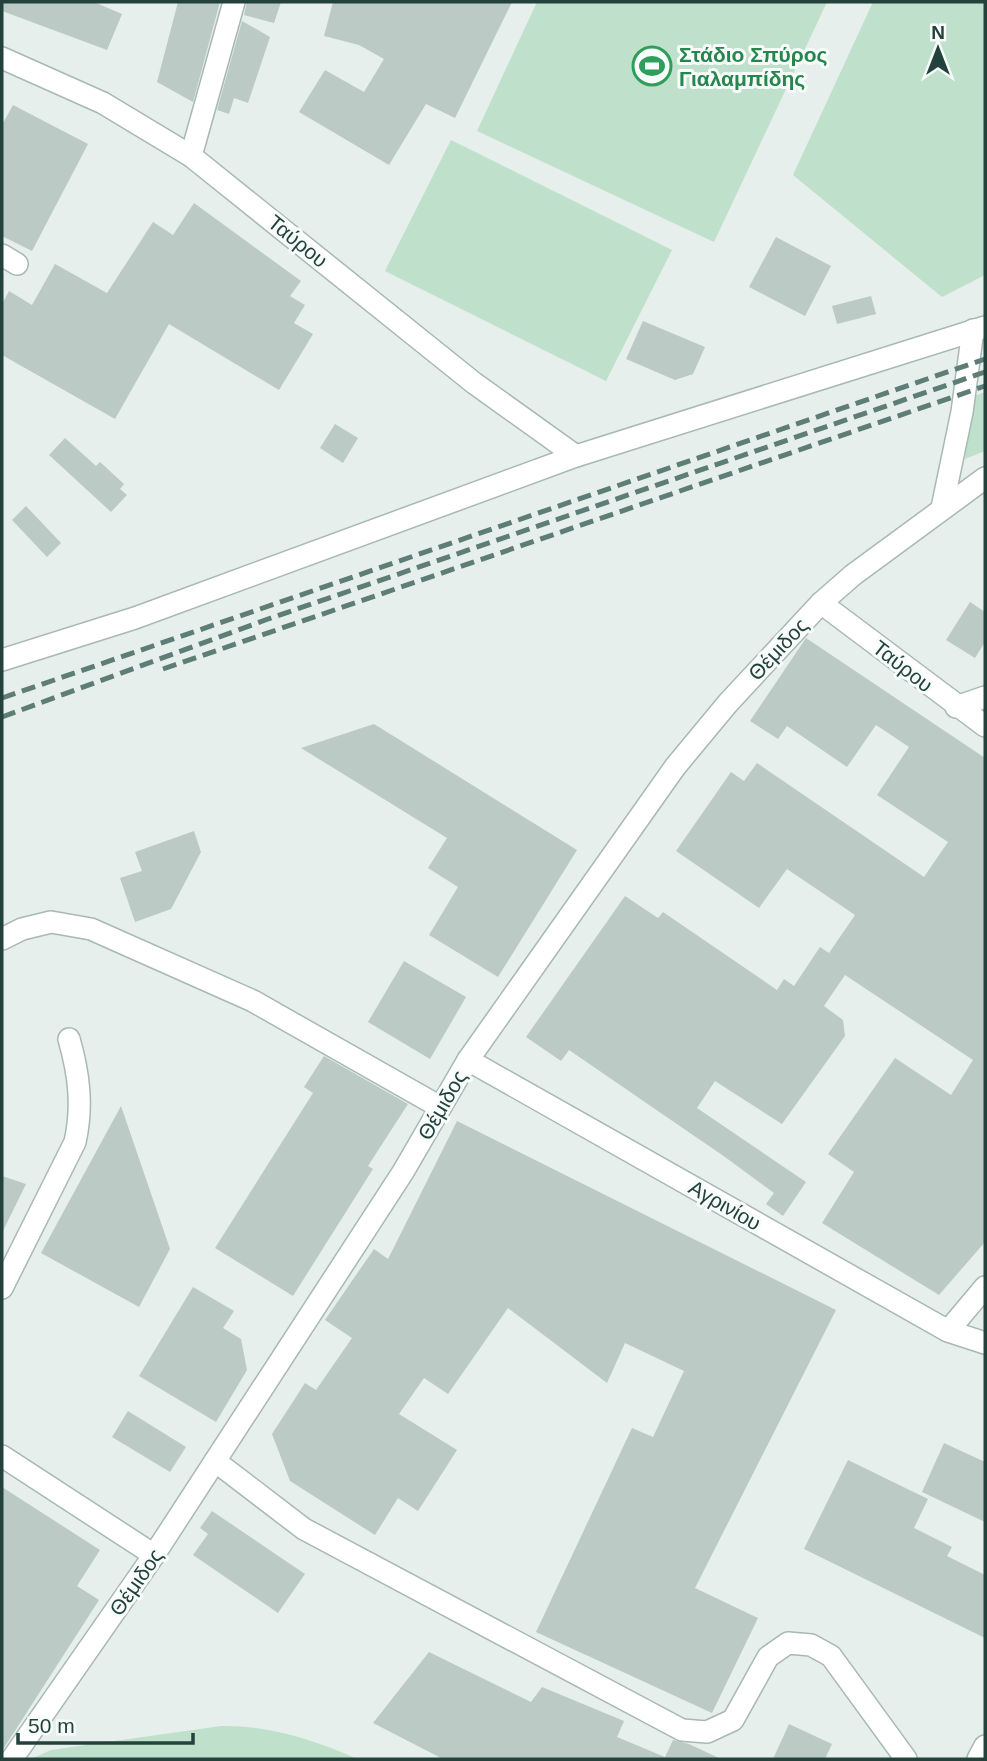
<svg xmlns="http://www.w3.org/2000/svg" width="987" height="1761" font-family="Arial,sans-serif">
<rect width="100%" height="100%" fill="#e6efeb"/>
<g fill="#bfe0ca">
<path d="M537,2h290l-113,240 -237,-111z"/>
<path d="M873,2h112v273l-43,22 -149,-122z"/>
<path d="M451,140l221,110 -66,131 -221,-110z"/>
<path d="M985,392v59l-20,8 7,-62z"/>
<path d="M221,1726c46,-1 94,14 136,33h-326l20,-9z"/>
</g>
<g fill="#bbcac5">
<path d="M2,2h92l28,12 -15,36 -105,-39z"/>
<path d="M178,2h42l-27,100 -36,-20z"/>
<path d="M247,2h34l-7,21 -30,-8z"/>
<path d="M333,2h179l-57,116 -29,-14 -37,61 -90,-53 26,-42 39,22 20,-33 -25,-14 -35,-9z"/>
<path d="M242,21l28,16 -22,66 -14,-5 -5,16 -12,-4z"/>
<path d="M13,105l75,39 -56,107 -30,-15v-111z"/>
<path d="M194,203l107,78 -11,15 15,9 -11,18 19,11 -34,56 -110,-66 -54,95 -113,-64v-51l7,-13 23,14 23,-41 52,29 46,-71 20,13z"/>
<path d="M776,237l55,29 -26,50 -56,-29z"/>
<path d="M871,296l5,18 -39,10 -5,-18z"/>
<path d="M643,321l62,26 -12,27 -18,6 -49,-21z"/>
<path d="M335,424l23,14 -15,25 -23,-15z"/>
<path d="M65,438l31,28 4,-4 24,22 -4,5 7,6 -16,17 -62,-57z"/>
<path d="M26,506l35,37 -14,14 -35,-37z"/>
<path d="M970,602l15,10v30l-10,16 -29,-18z"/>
<path d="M806,638l179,120v484l-46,53 -117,-72 32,-51 -26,-18 67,-96 56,37 22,-35 -128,-85 -21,31 19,14 2,16 -63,88 -67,-43 -18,27 109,74 -23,34 -17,-12 8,-11 -49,-36 -156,-107 -8,11 -35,-24 99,-141 33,22 5,-6 114,78 7,-11 10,7 26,-39 9,6 26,-38 -68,-46 -28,39 -83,-57 55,-79 13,9 13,-18 167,114 24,-35 -71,-47 32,-48 -33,-22 -29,42 -60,-41 -9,13 -28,-18z"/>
<path d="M374,724l203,126 -79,127 -69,-42 29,-48 -30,-19 19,-30 -146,-90z"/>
<path d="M194,831l7,21 -30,57 -36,13 -15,-44 22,-7 -7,-19z"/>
<path d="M404,961l62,36 -36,62 -62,-37z"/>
<path d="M324,1056l84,48 -40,62 5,3 -80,127 -78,-48 98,-155 -9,-6z"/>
<path d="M121,1106l49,143 -31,58 -98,-54z"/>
<path d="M457,1121l379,189 -141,278 63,30 -46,95 -176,-81 96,-204 21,9 31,-66 -59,-28 -18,40 -99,-75 -60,86 -24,-16 -25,36 58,36 -39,61 -20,-13 -23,37 -85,-54 -18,-47 33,-51 11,7 36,-52 -27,-18 49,-71 14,10z"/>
<path d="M2,1176l24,8 -24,49z"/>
<path d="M193,1287l41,24 -11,17 18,11 6,31 -31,52 -77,-46z"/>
<path d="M128,1411l58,36 -16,25 -58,-35z"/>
<path d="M944,1443l41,19v60l-63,-30z"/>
<path d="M848,1460l80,39 -14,29 38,19 -5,9 38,19v63l-181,-89z"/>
<path d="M2,1487l98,63 -23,36 22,14 -97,151z"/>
<path d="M212,1511l93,63 -27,39 -85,-58 15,-21 -8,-6z"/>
<path d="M429,1652l102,50 11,-15 82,34 -7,16 48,20 8,-17 16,4 32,15h-278l-70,-36z"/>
<path d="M789,1724l43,20 -7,15h-52z"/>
</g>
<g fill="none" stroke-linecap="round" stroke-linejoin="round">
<defs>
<g id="minor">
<path d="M2,58l101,45 88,53 283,227 102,73"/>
<path d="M191,156l43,-154"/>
<path d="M2,255l15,9"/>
<path d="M942,508l20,-96 11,-82"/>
<path d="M821,603l164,123"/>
<path d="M2,660l133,-42 441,-162 409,-129"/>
<path d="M956,707l29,-10"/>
<path d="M2,939l20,-10 29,-7 40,7 162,72 187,106"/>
<path d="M468,1060l480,271 37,12"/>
<path d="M2,1288l73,-146c8,-36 4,-68 -6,-103"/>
<path d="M948,1331l37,-44"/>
<path d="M2,1456l152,99"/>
<path d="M215,1461l89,68 378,201 25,2 26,-12 35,-63 20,-14 23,2 20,11 75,103"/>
<path d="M12,1759l142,-204 249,-383 65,-112 207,-293 53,-64 93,-100 32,-28 132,-97"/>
<path d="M978,1759l7,-13"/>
</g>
</defs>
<use href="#minor" stroke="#a8b8b3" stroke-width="24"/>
<use href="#minor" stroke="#fff" stroke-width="21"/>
<g stroke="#5f7d77" stroke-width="5" stroke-dasharray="14 7" stroke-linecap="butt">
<path d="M163,669l822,-283"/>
<path d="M2,698l983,-339"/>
<path d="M2,717l266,-98 717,-247"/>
</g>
</g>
<defs>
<symbol id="stadium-ring" viewBox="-11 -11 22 22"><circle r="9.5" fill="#f7fbf9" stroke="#2e9e5b" stroke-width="1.5"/><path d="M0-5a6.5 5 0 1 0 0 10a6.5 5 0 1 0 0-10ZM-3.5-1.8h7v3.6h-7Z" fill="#2e9e5b"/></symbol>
</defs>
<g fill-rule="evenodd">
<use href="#stadium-ring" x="630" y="44" width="44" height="44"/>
</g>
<g text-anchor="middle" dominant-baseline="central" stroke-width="6" stroke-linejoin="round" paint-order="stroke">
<g font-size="21" font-weight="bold" fill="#27864d" stroke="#f7fbf9" text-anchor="start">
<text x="679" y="54">Στάδιο Σπύρος<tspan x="679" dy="24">Γιαλαμπίδης</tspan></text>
</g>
<g font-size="21" fill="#24423c" stroke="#f7fbf9">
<text transform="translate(298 241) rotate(39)">Ταύρου</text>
<text transform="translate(778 649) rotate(-47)">Θέμιδος</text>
<text transform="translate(903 666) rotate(38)">Ταύρου</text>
<text transform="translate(442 1105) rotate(-60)">Θέμιδος</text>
<text transform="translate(725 1205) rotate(30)">Αγρινίου</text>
<text transform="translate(136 1582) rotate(-55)">Θέμιδος</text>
</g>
</g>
<rect width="987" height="1761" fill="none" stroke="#24423c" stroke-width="7"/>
<g transform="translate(938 49)" stroke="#f7fbf9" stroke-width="5" paint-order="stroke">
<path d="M0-5L12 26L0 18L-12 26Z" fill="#24423c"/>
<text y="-10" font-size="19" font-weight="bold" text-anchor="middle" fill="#24423c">N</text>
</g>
<path d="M18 1733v10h175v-10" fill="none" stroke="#24423c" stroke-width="3.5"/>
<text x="28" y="1733" font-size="21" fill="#24423c" stroke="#f7fbf9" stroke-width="5" paint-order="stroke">50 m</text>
</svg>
